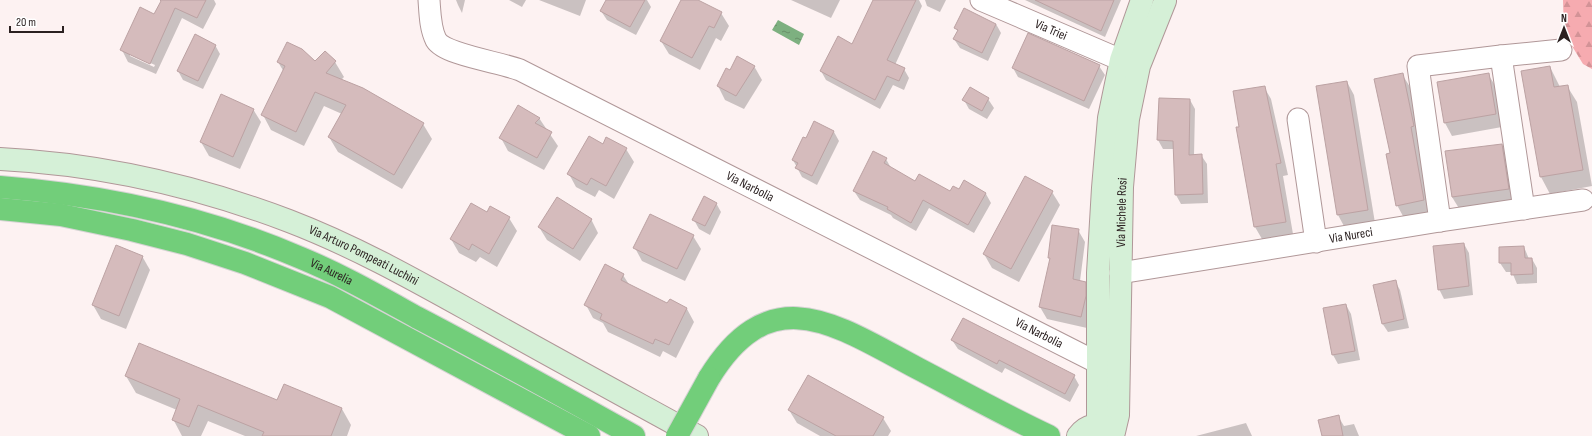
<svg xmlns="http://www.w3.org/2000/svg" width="1592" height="436" font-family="'Sofia Sans Condensed',sans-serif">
<defs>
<pattern id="forest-firs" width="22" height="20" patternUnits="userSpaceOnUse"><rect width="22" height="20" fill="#f6abb0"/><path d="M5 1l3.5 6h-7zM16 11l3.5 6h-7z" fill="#d39397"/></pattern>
<pattern id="water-ripples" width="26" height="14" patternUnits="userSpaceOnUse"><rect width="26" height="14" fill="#7db080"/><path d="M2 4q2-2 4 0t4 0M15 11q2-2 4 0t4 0" fill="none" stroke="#678f68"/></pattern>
</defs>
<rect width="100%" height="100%" fill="#fdf2f2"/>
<path fill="url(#forest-firs)" d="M1563,0h29v69l-9,-5 -19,-31z"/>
<path fill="url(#water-ripples)" d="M778,20l26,14 -5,11 -27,-15z"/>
<g fill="#0003" fill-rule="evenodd">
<path d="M162,0h52l2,4 -13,25 -21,-11 -26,56 -28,-12 -6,-12 33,-35zM130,54l25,11 -1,2 -24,-11z"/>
<path d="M456,0h9l-3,13 -4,-8z"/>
<path d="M509,0h17l-4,7z"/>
<path d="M539,0h47l-6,16z"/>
<path d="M607,0h40l4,7 -15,28 -29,-15 -6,-9z"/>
<path d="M682,0h13l26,13 8,13 -8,15 -5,-3 -16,32 -31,-16 -8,-13z"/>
<path d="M791,0h49l-9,18z"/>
<path d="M874,0h45l3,6 -27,59 9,4 5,9 -5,12 -11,-5 -13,24 -54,-29 -5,-9 32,-26z"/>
<path d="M925,0h21l-6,12 -13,-6z"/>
<path d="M1025,0h96l-16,37z"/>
<path d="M996,24l5,9 -13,28 -28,-13 -6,-9 4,-7 -2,-4z"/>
<path d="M1028,34l71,32 6,9 -16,34 -71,-32 -5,-9z"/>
<path d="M215,45l5,9 -17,35 -20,-9 -5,-9z"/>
<path d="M325,52l10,10 9,15 -3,3 82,44 9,15 -30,50 -64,-37 -9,-15 13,-23 -18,-8 -20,40 -33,-16 -8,-15 21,-43 -6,-10 37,1z"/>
<path d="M754,66l8,14 -18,29 -19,-9 -7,-14z"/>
<path d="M1550,67l10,20 7,-1 10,16 15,84 -42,8 -9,-17 -19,-105z"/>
<path d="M1402,74l8,13 11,52 -3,1 13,73 -27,5 -7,-13z"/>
<path d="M1488,74l8,13 6,40 -50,9 -7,-13z"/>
<path d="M1347,82l7,13 21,128 -30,5 -7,-13z"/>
<path d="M1264,87l7,12 17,76 -5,1 10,58 -31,5 -7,-12 -18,-99h3z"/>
<path d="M988,99l6,9 -7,11 -18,-10 -5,-9z"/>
<path d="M1159,99l31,1 5,9 -1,47 7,-1 6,9 1,39 -27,1 -5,-9 -2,-46h-11l-5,-9z"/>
<path d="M253,109l8,13 -21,47 -31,-13 -8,-14z"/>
<path d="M539,118l19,28 -14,24 -36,-19 -7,-13z"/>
<path d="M834,132l5,9 -22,44 -15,-8 -9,-17 13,-21z"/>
<path d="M603,145l23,4 8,13 -20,37 -15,-9 -4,7 -19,-10 -7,-13z"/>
<path d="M1502,145l7,13 7,44 -56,8 -8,-13z"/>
<path d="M886,159l5,9 25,14 34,11 9,-2 27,3 5,9 -17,30 -45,-25 -13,23 -23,-13 -2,-3 -31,-15 -6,-9z"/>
<path d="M1052,192l8,13 -41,77 -27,-14 -8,-14z"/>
<path d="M716,203l5,9 -11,23 -11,-6 -5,-9z"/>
<path d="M487,214l22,4 8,13 -20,36 -17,-10 -4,5 -17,-9 -8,-14z"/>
<path d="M591,219l7,14 -18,28 -33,-21 -8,-13z"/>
<path d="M1078,230l7,12 -5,39 5,2 7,11 -5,34 -40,-9 -7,-12 11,-47 -2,-3z"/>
<path d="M693,236l8,13 -16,32 -43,-20 -7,-13z"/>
<path d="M1464,244l5,9 4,42 -29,4 -5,-10z"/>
<path d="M1524,247l5,12h3l5,9v15l-20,1 -5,-12h-6l-6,-9z"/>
<path d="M142,256l8,14 -24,59 -25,-10 -8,-14z"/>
<path d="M623,275l7,11 38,19 2,-4 17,8 7,13 -18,36 -13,-7 -3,6 -37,-18 -15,-7 -5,-9 -10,-5 -7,-13z"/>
<path d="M1395,281l5,9 9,38 -21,4 -6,-9z"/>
<path d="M1346,305l5,9 9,46 -22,4 -5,-9 -8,-46z"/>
<path d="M952,340l122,36 5,9 -9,17 -65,-34 -3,5 -44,-24z"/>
<path d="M126,376l152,25 64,8 9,16 -4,11h-102l-37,-15 -7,15h-19l-9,-17 4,-9 -41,-17z"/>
<path d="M789,410l94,8 8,13 -3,5h-68l-23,-13z"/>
<path d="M1338,416l6,10 10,-2 5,12h-36z"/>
<path d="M1246,423l6,13h-56z"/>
</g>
<g fill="#d5bbbc" stroke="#bca2a3">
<path d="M160,0h46l-9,18 -22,-10 -25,56 -30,-14 20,-43 14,7 7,-13z"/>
<path d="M606,0h39l-15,27 -30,-16z"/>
<path d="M681,0h17l24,12 -8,16 -5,-2 -17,32 -32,-17z"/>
<path d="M873,0h43l-29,60 18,8 -6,13 -12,-5 -12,24 -55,-29 18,-35 14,8z"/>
<path d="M1035,0h79l-13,31z"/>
<path d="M964,8l32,16 -14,29 -29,-14 5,-9 -4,-2z"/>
<path d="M1028,33l72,32 -16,36 -72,-33z"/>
<path d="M195,34l21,11 -18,36 -21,-10z"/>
<path d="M287,42l15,7 13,12 10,-10 11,10 -10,12 37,15 61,35 -30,52 -66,-38 18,-32 -31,-13 -19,40 -35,-17 24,-49 -8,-4z"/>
<path d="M737,56l18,10 -19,30 -19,-10 9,-18 4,2z"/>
<path d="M1550,66l4,21 14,-2 15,85 -43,7 -19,-106z"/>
<path d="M1403,73l11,53 -3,1 13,73 -28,6 -10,-52 4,-1 -16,-74z"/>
<path d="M1489,73l7,41 -52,9 -7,-41z"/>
<path d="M1347,81l21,129 -31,5 -21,-129z"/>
<path d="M1265,86l16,77 -5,1 10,58 -32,5 -18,-100h3l-6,-36z"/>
<path d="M970,87l19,11 -7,13 -20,-11z"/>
<path d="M221,94l33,15 -21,48 -33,-15z"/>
<path d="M1159,98l31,1 -1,56 13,-1 1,40 -28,1 -2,-54 -16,-1z"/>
<path d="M518,105l22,13 -5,5 17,9 -15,26 -38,-20z"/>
<path d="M814,121l20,10 -22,45 -17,-8 3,-5 -6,-3 11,-23 3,1z"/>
<path d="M589,136l14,8 3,-7 21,11 -21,38 -15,-8 -4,7 -20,-11z"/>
<path d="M1502,144l7,45 -57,8 -7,-46z"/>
<path d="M873,151l14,7 -3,5 31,18 4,-7 31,17 3,-5 6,3 5,-9 22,13 -18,32 -45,-25 -12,23 -24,-14 1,-2 -35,-16z"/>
<path d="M1025,176l28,15 -42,78 -28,-15z"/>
<path d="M704,196l13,7 -12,23 -13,-6z"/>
<path d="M557,197l35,22 -19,30 -35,-22z"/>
<path d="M471,203l16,9 3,-6 20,11 -21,37 -17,-10 -3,6 -19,-11z"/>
<path d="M650,214l44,21 -17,34 -44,-21z"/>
<path d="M1052,225l27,4 -6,50 13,3v14l-5,21 -42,-10 11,-49h-2z"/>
<path d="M1464,243l5,43 -31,4 -5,-44z"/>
<path d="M116,245l27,11 -24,60 -27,-11z"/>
<path d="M1524,246l1,12h7l1,16 -22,1v-12h-12v-16z"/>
<path d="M605,264l19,10 -3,6 46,23 3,-4 17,9 -18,37 -14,-6 -2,5 -39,-18 -14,-7 2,-5 -18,-9z"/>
<path d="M1396,280l8,39 -22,5 -9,-39z"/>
<path d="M1346,304l9,47 -23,4 -9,-47z"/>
<path d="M963,318l112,57 -10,19 -66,-34 -2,4 -46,-24z"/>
<path d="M139,343l138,57 7,-16 58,24 -11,28h-69l2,-4 -66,-27 -9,22 -17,-7 8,-21 -55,-23z"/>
<path d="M808,375l76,42 -11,19h-37l-48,-26z"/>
<path d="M1339,415l4,21h-21l-4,-16z"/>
</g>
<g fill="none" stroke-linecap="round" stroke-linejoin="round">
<defs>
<g id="street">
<path id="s1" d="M429,0c1,13 1,28 7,40 9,15 64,22 84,30l578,293"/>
<path id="s2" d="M981,0l140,60"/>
<path d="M1501,56l60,-6"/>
<path d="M1298,119l18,123"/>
<path d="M1440,221l-22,-155 83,-10 23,153"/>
<path id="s3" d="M1120,273l320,-52 143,-21"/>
</g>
<g id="secondary">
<path id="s4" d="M0,159c99,5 197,27 289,62 68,26 131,62 194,97 71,40 143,79 214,118"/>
<path d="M1098,425v-152l5,-85 6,-70 12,-58 21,-60"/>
<path id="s5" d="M1114,432l4,-17 4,-228 6,-68 11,-53 26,-65"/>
<path d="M1078,436c8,-11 21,-14 33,-7"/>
</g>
<g id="highway">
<path id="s6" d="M0,187c104,8 206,30 301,71 41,17 79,39 117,60 73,38 144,78 216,118"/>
<path d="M0,209l61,6 71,15 55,14 58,19 85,34 259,139"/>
<path d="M709,378c62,-101 127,-53 208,-10 44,23 87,47 132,68"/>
</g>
</defs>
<use href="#street" stroke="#b09798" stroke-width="23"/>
<use href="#secondary" stroke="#b09798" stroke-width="24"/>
<use href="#highway" stroke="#d5d3d3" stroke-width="24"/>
<use href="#street" stroke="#fff" stroke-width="21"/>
<use href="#secondary" stroke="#d5f0d7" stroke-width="22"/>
<use href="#highway" stroke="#72ce7a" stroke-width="22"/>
<defs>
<path id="highway-bridge" d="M677,436l32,-58"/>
</defs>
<use href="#highway-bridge" stroke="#d5d3d3" stroke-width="24" stroke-linecap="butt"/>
<use href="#highway-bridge" stroke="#72ce7a" stroke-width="22"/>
</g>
<g text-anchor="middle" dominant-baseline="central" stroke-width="3" stroke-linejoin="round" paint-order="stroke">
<g font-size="13" fill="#2b2121" stroke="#fff">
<text stroke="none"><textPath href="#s2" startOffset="76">Via Triei</textPath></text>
<text stroke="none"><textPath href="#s1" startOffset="389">Via Narbolia</textPath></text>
<text stroke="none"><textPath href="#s5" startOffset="220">Via Michele Rosi</textPath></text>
<text stroke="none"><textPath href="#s3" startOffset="234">Via Nureci</textPath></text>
<text stroke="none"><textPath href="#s4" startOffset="379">Via Arturo Pompeati Luchini</textPath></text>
<text stroke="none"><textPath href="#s6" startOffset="344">Via Aurelia</textPath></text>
<text stroke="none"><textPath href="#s1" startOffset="713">Via Narbolia</textPath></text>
</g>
</g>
<g transform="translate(1564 28)" stroke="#ffffff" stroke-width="3" paint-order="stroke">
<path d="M0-3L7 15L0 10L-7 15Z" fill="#2b2121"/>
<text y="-6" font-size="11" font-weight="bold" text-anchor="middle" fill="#2b2121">N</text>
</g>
<path d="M10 26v6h53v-6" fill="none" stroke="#2b2121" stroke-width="2"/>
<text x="16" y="26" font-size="12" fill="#2b2121" stroke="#ffffff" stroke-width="3" paint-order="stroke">20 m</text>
</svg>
